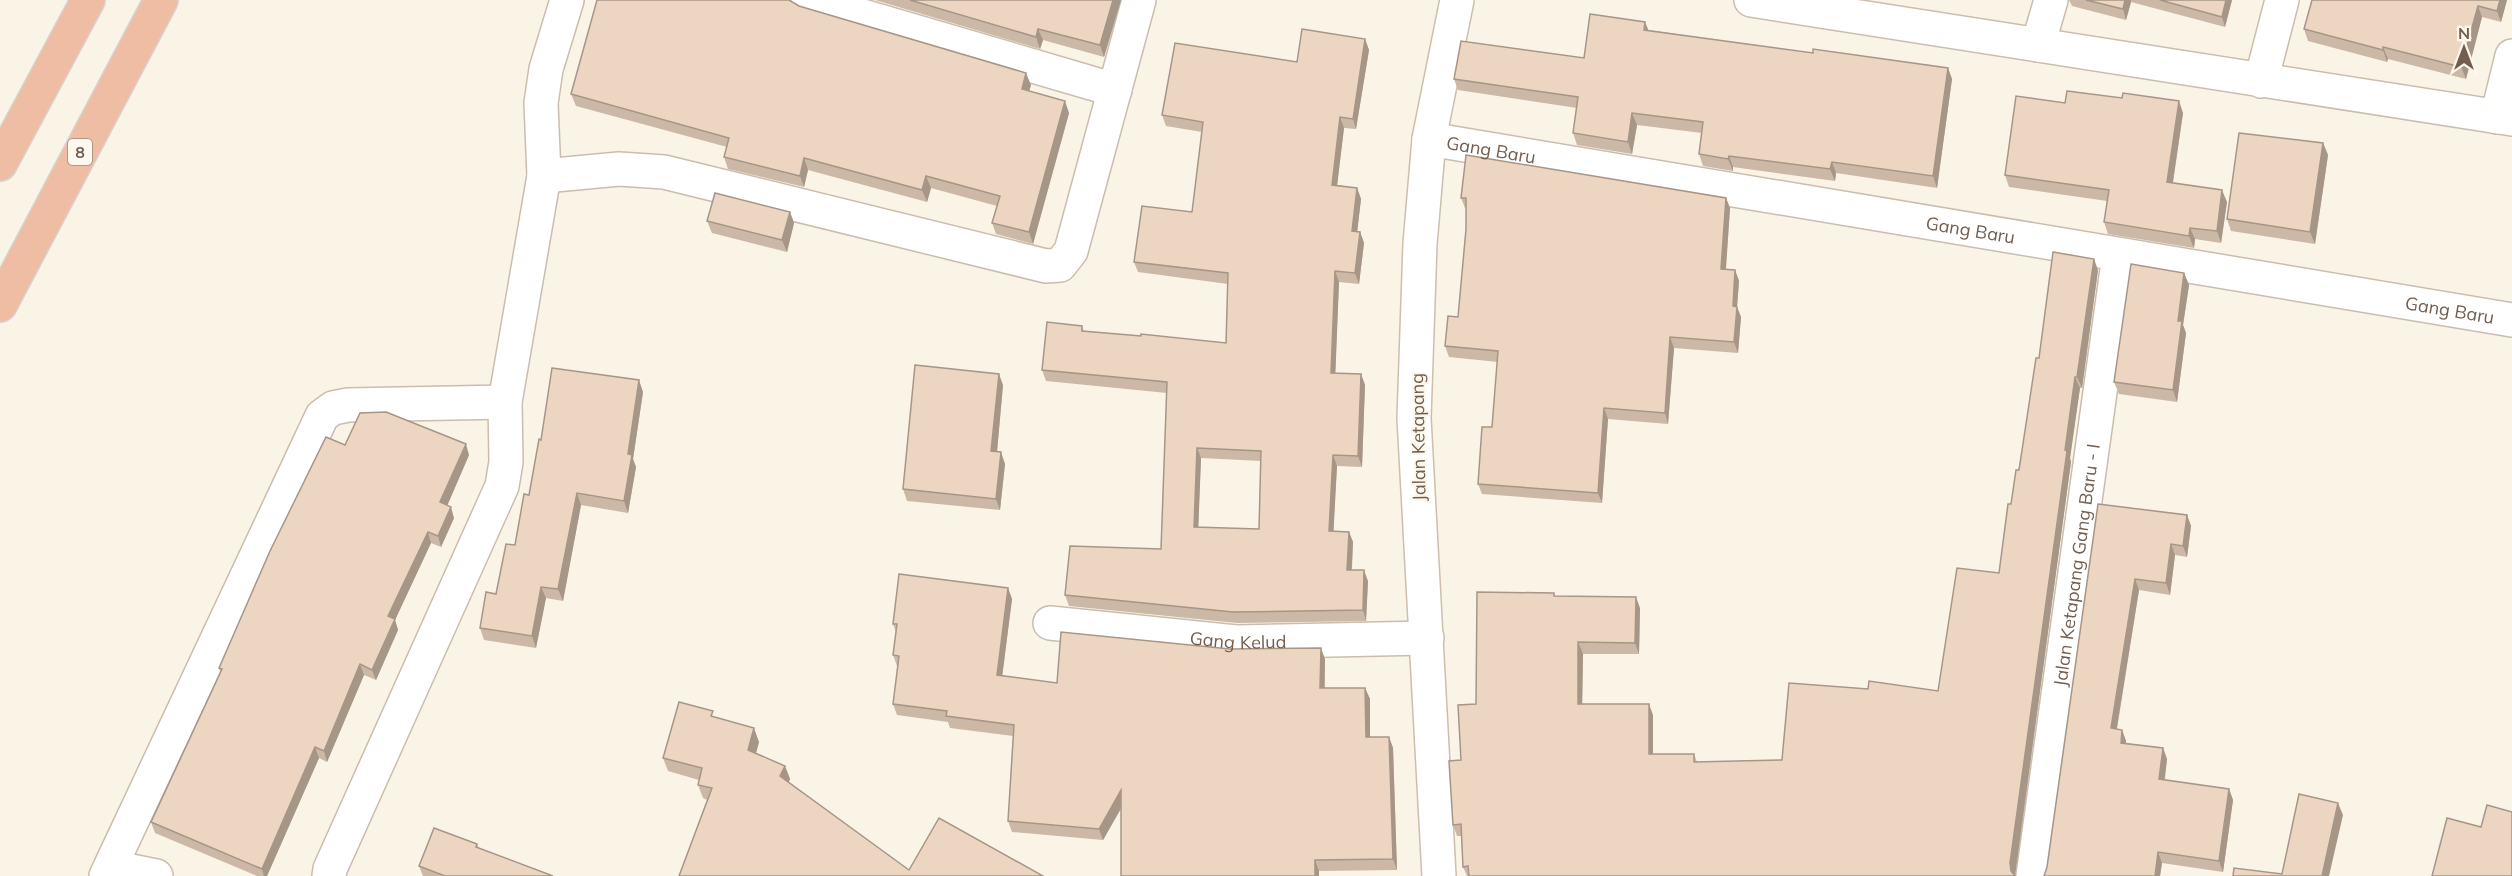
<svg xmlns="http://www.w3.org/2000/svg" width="2512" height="876" font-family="Mulish,sans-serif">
<rect width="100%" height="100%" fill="#faf4e7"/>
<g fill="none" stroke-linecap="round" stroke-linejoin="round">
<defs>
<g id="street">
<path d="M567,0l-21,69 -5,34 3,73 75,-7 45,3 382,94 14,-1 11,-14 68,-251"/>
<path d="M808,0l307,90"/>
<path d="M1751,0l761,119"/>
<path d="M2038,45l13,-45"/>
<path d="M2261,81l21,-81"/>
<path d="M2497,117l15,-61"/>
<path id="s1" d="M1429,139l1083,181"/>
<path id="s2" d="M1050,623l186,19 191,-4"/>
<path d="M111,867l45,9"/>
<path d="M106,876l216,-460 11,-8 15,-3 157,-3"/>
<path d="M329,876l1,-7 172,-383 4,-24 -1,-60 39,-226"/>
<path id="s3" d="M2033,876l86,-621"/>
</g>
<path id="secondary" d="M1439,876l-25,-458 6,-174 9,-105 28,-139"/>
<g id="highway">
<path d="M0,164l88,-164"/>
<path d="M0,305l161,-305"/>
</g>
</defs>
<use href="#street" stroke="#cbbdae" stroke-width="36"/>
<use href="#secondary" stroke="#cebeac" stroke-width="36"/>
<use href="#highway" stroke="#d8d2cd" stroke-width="36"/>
<use href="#street" stroke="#fff" stroke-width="33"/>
<use href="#secondary" stroke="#fff" stroke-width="33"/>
<use href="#highway" stroke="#efbda3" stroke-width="33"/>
</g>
<g fill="#ccb8a6" fill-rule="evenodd">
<path d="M875,0h246l-17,57 -61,-17 -3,9z"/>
<path d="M2069,0h163l-7,27 -94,-25 -5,18 -54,-14z"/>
<path d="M2507,0l-6,22 -19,-5 -16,62 -78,-20 -1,3 -79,-21 -4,-12z"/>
<path d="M790,1l9,5 232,79 -2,6 40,22 -36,131 -37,-10 -4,-11 5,-17 -66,-18 -4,14 -119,-32 -4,17 -76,-18 -4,-12 3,-10 -151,-41 -5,-12z"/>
<path d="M1645,22l3,8 165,23 135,15 4,11 -15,109 -101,-15 -1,8 -102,-14v4l-30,-5 -4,-12 3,-21 -65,-8 -5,29 -55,-9 -4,-12 4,-25 -119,-18 -4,-11 130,-21z"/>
<path d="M1365,39l4,11 -13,79 -12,-1 -7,57 20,3 4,11 -4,33h3l4,11 -5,41 -20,-2 -4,92h26l4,11 -3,82 -25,-1 -4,65 16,1 4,10 -1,28 16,11 -2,40 -129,2 -168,-17 -4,-11 96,-46 6,-156 -121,-12 -4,-11 40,-44 2,5 142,12 2,-59 -90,-12 -4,-10 58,-50 10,-80 -36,-6 -4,-11 135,-53zM1201,458l60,3 -2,68 -61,-2z"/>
<path d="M2183,113l-10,70 54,19 -6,41 -26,-4 -1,9 -86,-14 -4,-12 3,-21 -98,-14 -4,-12z"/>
<path d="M2323,143l5,12 -13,89 -84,-13 -4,-12z"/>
<path d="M1461,198h265l4,10 -4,62h9l4,11 -2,26 4,10 -3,36 -64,-5 -6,76 -60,-5 -6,84 -120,-9 -4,-10 14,-57 6,-65 -49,-5 -4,-11 13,-29 8,-88v-21h-1z"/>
<path d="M790,212l4,11 -7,29 -75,-19 -5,-12z"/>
<path d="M2098,270l-16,118h-2l-10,70 1,4 -56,414h-548l-4,-9 -2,-31h-4l-4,-11 8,-65 15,-56 78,-111 1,3 85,12 -1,46h-56l-1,50 71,11v39h41l3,8 85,-2 86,-71 70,2 61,-118 40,-215z"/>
<path d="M2184,273l5,12 -6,40 3,8 -9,69 -58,-8 -5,-12z"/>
<path d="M1003,385l-6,66 8,13 -5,46 -93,-9 -4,-12z"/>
<path d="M643,392l-10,67 3,8 -8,46 -47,-8 -18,96 -17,-3 -10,50 -52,-8 -4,-12 16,-34 19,-49 14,-50 12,-55z"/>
<path d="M469,455l-22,51 7,12 -13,29 -10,-4 -36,77 3,10 -22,50 -12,-5 -37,87 -8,-4 -52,118h-10l-102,-43 -4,-11 69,-150 -1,-4z"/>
<path d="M2098,504l89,11 4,11 -4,31 -12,-2 -5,40 -31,-5 -22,139 5,1 4,11v2l37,5 4,11 -2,21 64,9 4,11 -10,72 -61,-9 -2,13h-116l3,-9z"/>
<path d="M1008,588l4,11 -10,77 55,7 268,-24v29h40l5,11v38h19l4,11 4,122 -78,1 -198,-62 -18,31 -91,-8 -4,-11 5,-85 -63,-8 -2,-6 -51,-7 -4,-11 5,-37 -1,-1 -4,-11 3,-23 -3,-8z"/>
<path d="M715,718l44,24 -3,11 29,13 5,13 -1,3 120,88 134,6h-364l28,-76 -4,-2 -5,-13 1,-5 -31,-9 -5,-13z"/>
<path d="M477,844l2,4 74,28h-130l-4,-10z"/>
</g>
<g fill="#a69687">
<path d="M1113,0h8l-17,57 -4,-12z"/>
<path d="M2125,0h6v2l-5,18 -3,-11z"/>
<path d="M2226,0h6l-7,27 -3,-10z"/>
<path d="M2500,0h7l-6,22 -4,-11z"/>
<path d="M2478,6l4,11 -16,62 -5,-12z"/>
<path d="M1645,22l5,12 -6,-4z"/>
<path d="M1038,29l5,11 -3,9 -4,-12z"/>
<path d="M1365,39l4,11 -13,79 -3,-10z"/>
<path d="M2383,47l5,12 -1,3 -4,-12z"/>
<path d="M1948,68l4,11 -15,109 -4,-12z"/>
<path d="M1026,73l5,12 -5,16 -4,-12z"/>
<path d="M1065,101l4,12 -36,131 -4,-12z"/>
<path d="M2179,101l4,12 -12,81 -4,-12z"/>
<path d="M1632,113l5,12 -5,29 -4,-12z"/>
<path d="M1340,117l4,11 -8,67 -4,-10z"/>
<path d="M2323,143l5,12 -13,89 -5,-12z"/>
<path d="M1729,156l4,11v4l-5,-12z"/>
<path d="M804,158l4,12 -4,17 -4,-11z"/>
<path d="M1832,162l4,11 -1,8 -5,-12z"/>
<path d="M926,176l5,12 -4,14 -5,-12z"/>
<path d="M1357,188l4,11 -5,43 -4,-11z"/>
<path d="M2222,190l5,12 -6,41 -4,-12z"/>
<path d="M1726,198l4,10 -5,72 -4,-11z"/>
<path d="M790,212l4,11 -7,29 -5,-12z"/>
<path d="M2190,228l5,11 -1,9 -5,-12z"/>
<path d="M1360,232l4,11 -5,41 -4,-11z"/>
<path d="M2094,259l4,11 -16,118 -5,-11z"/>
<path d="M1735,270l4,11 -2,26 4,10 -3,36 -4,-11 -1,-36z"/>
<path d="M1335,271l4,11 -4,102 -4,-11z"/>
<path d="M2184,273l5,12 -6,40 3,8 -9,69 -4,-12 5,-69z"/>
<path d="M1670,337l4,11 -6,76 -3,-11z"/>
<path d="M999,374l4,11 -7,78 -5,-12z"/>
<path d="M1361,374l4,11 -3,82 -4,-11z"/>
<path d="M2075,377l5,11 -10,70 1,4 -56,414 -4,-5 -1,-8z"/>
<path d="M639,380l4,12 -10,67 3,8 -8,46 -4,-12 4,-47z"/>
<path d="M1604,408l4,11 -6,84 -4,-10z"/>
<path d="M466,444l3,11 -25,58 -4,-11z"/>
<path d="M1197,448l4,10 -3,79 -4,-10z"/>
<path d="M1001,452l4,12 -5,46 -4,-11z"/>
<path d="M1333,455l4,11 -4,76 -4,-11z"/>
<path d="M577,493l4,12 -18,96 -5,-12z"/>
<path d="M451,507l3,11 -13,29 -3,-11z"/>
<path d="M2187,515l4,11 -4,31 -4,-11z"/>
<path d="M428,532l3,11 -36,77 3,10 -22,50 -4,-10 16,-54z"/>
<path d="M1349,532l4,10 -2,38 -4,-10z"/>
<path d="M2171,544l4,11 -5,40 -4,-12z"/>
<path d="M1364,570l4,11 -2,40 -3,-11z"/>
<path d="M2135,579l4,11 -24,149 -4,-11z"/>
<path d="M541,587l5,11 -10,50 -4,-12z"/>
<path d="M1008,588l4,11 -11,87 -4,-11z"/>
<path d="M1636,597l4,11 -1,46 -4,-11z"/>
<path d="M1578,642l5,12 -1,61 -4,-11z"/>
<path d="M1321,648l4,11 -1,41 -4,-12z"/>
<path d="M360,664l4,11 -37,87 -3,-11z"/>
<path d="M1365,688l5,11v49l-4,-11z"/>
<path d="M1649,704l4,11v51l-4,-12z"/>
<path d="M754,728l5,14 -6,22 -5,-14z"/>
<path d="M2122,730l4,11 -1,13 -4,-11z"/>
<path d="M1389,737l4,11 4,122 -4,-11z"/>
<path d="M315,747l4,11 -52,118h-3l-2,-7z"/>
<path d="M2163,748l4,11 -4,32 -4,-12z"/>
<path d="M785,766l5,13 -5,11 -5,-14z"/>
<path d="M2229,789l4,11 -10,72 -4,-11z"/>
<path d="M1121,790l4,11 -22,39 -4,-11z"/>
<path d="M2338,803l5,12 -14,61h-7z"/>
<path d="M2158,852l4,11 -2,13h-5z"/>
<path d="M1315,860l4,11v5h-4z"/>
</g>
<g fill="#edd6c1" stroke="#a69687" stroke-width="1.5" fill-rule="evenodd">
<path d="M597,0h192l10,6 227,67 -4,16 43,12 -36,131 -37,-9 8,-27 -74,-20 -4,14 -118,-32 -4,18 -76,-19 5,-19 -158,-44z"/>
<path d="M910,0h203l-13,45 -62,-16 -2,8z"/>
<path d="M2086,0h39l-2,9z"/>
<path d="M2160,0h66l-4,17z"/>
<path d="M2312,0h188l-3,11 -19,-5 -17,61 -78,-20v3l-79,-21z"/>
<path d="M1590,14l55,8 -1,8 169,23v-4l135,19 -15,108 -101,-14 -2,7 -101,-13 -1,3 -29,-5 4,-32 -71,-9 -4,29 -55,-9 5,-36 -124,-18 7,-38 123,17z"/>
<path d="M1302,29l63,10 -12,80 -13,-2 -8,68 25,3 -5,43 8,1 -5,41 -20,-2 -4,102 30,1 -3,82 -25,-1 -4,76 20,1 -2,38h17l-1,40 -130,2 -168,-17 5,-49 91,3 6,-167 -125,-12 5,-48 35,4v5l59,5v-2l85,9 2,-70 -94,-11 8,-56 50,6 11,-90 -41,-7 13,-72 122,19zM1197,448l64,3 -2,78 -65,-2z"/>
<path d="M2067,91l55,7 1,-5 56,8 -12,81 55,8 -5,41 -27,-3 -1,8 -85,-14 5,-32 -104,-15 11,-79 49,7z"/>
<path d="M2239,133l84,10 -13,89 -83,-13z"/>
<path d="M1466,155l260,43 -5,71 14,1 -2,36 4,1 -3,35 -64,-5 -5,76 -61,-5 -6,85 -120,-9 4,-57h10l6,-76 -53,-5 3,-30 10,1 8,-88v-31h-5z"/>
<path d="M715,193l75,19 -8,28 -75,-19z"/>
<path d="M2053,252l41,7 -17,118h-2l-10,73 2,1 -57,412 1,8 4,5h-546l-1,-10 -5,1 -2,-43 -8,1 -4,-64 12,-1 -3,-55 18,-1 1,-112 77,1v3l82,1 -1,46 -57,-1v62h71v50h45v8l88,-2 7,-77 79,6 1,-8 69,10 19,-123 42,5 9,-69h3l5,-34h3l17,-112h3z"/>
<path d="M2131,264l53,9 -6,48h4l-9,69 -59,-8z"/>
<path d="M915,365l84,9 -8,77 10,1 -5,47 -93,-10z"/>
<path d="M552,368l87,12 -11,74 4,1 -8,46 -47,-8 -19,96 -17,-2 -9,49 -52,-8 6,-36 10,2 10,-50 9,1 9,-51 5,1 10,-56 2,1z"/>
<path d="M386,412l80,32 -26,58 11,5 -13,29 -10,-4 -40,84 7,3 -23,51 -12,-6 -36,87 -9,-4 -53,122 -111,-47 71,-153 -3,-1 51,-117 56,-114 19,8 15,-32z"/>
<path d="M2098,504l89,11 -4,31 -12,-2 -5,39 -31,-4 -24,149 11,2 -1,13 42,5 -4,31 70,10 -10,72 -61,-9 -3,24h-111l3,-9z"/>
<path d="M899,574l109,14 -11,87 60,8 4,-51 169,17 91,-1 -1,40h45l1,49h23l4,122 -78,1v16h-194v-86l-22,39 -91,-8 6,-96 -68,-9 1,-5 -54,-7 6,-48 -6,-1 4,-31h-4z"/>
<path d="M679,702l34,9 -2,5 43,12 -6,22 37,16 -5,10 129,94 30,-52 104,58h-364l33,-88 -14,-3 4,-17 -39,-10z"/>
<path d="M2299,794l39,9 -16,73h-89l1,-8 48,6z"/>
<path d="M2487,805l25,7v64h-80l15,-58 34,9z"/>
<path d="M434,828l43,16 -1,3 77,29h-108l-26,-10z"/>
</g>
<g text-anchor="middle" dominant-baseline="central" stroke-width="4.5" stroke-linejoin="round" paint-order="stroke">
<rect fill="#fdf8ed" stroke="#9c8c7e" stroke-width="1.5" x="68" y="139" width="24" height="26" rx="4.5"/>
<g font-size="16" font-weight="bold" fill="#725d4e">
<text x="80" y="152">8</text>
</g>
<g font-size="18" fill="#725d4e" stroke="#fdf8ed">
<text stroke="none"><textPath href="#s1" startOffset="63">Gang Baru</textPath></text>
<text stroke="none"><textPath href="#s1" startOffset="549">Gang Baru</textPath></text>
<text stroke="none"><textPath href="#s1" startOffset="1035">Gang Baru</textPath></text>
<text transform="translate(1418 437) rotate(-91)">Jalan Ketapang</text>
<text stroke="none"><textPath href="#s3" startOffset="314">Jalan Ketapang Gang Baru - I</textPath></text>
<text stroke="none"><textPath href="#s2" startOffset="189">Gang Kelud</textPath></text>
</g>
</g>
<g transform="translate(2464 48)" stroke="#fdf8ed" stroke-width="4.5" paint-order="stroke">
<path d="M0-4.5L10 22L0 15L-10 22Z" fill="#725d4e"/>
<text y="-9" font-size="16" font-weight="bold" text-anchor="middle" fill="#725d4e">N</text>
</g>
</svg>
